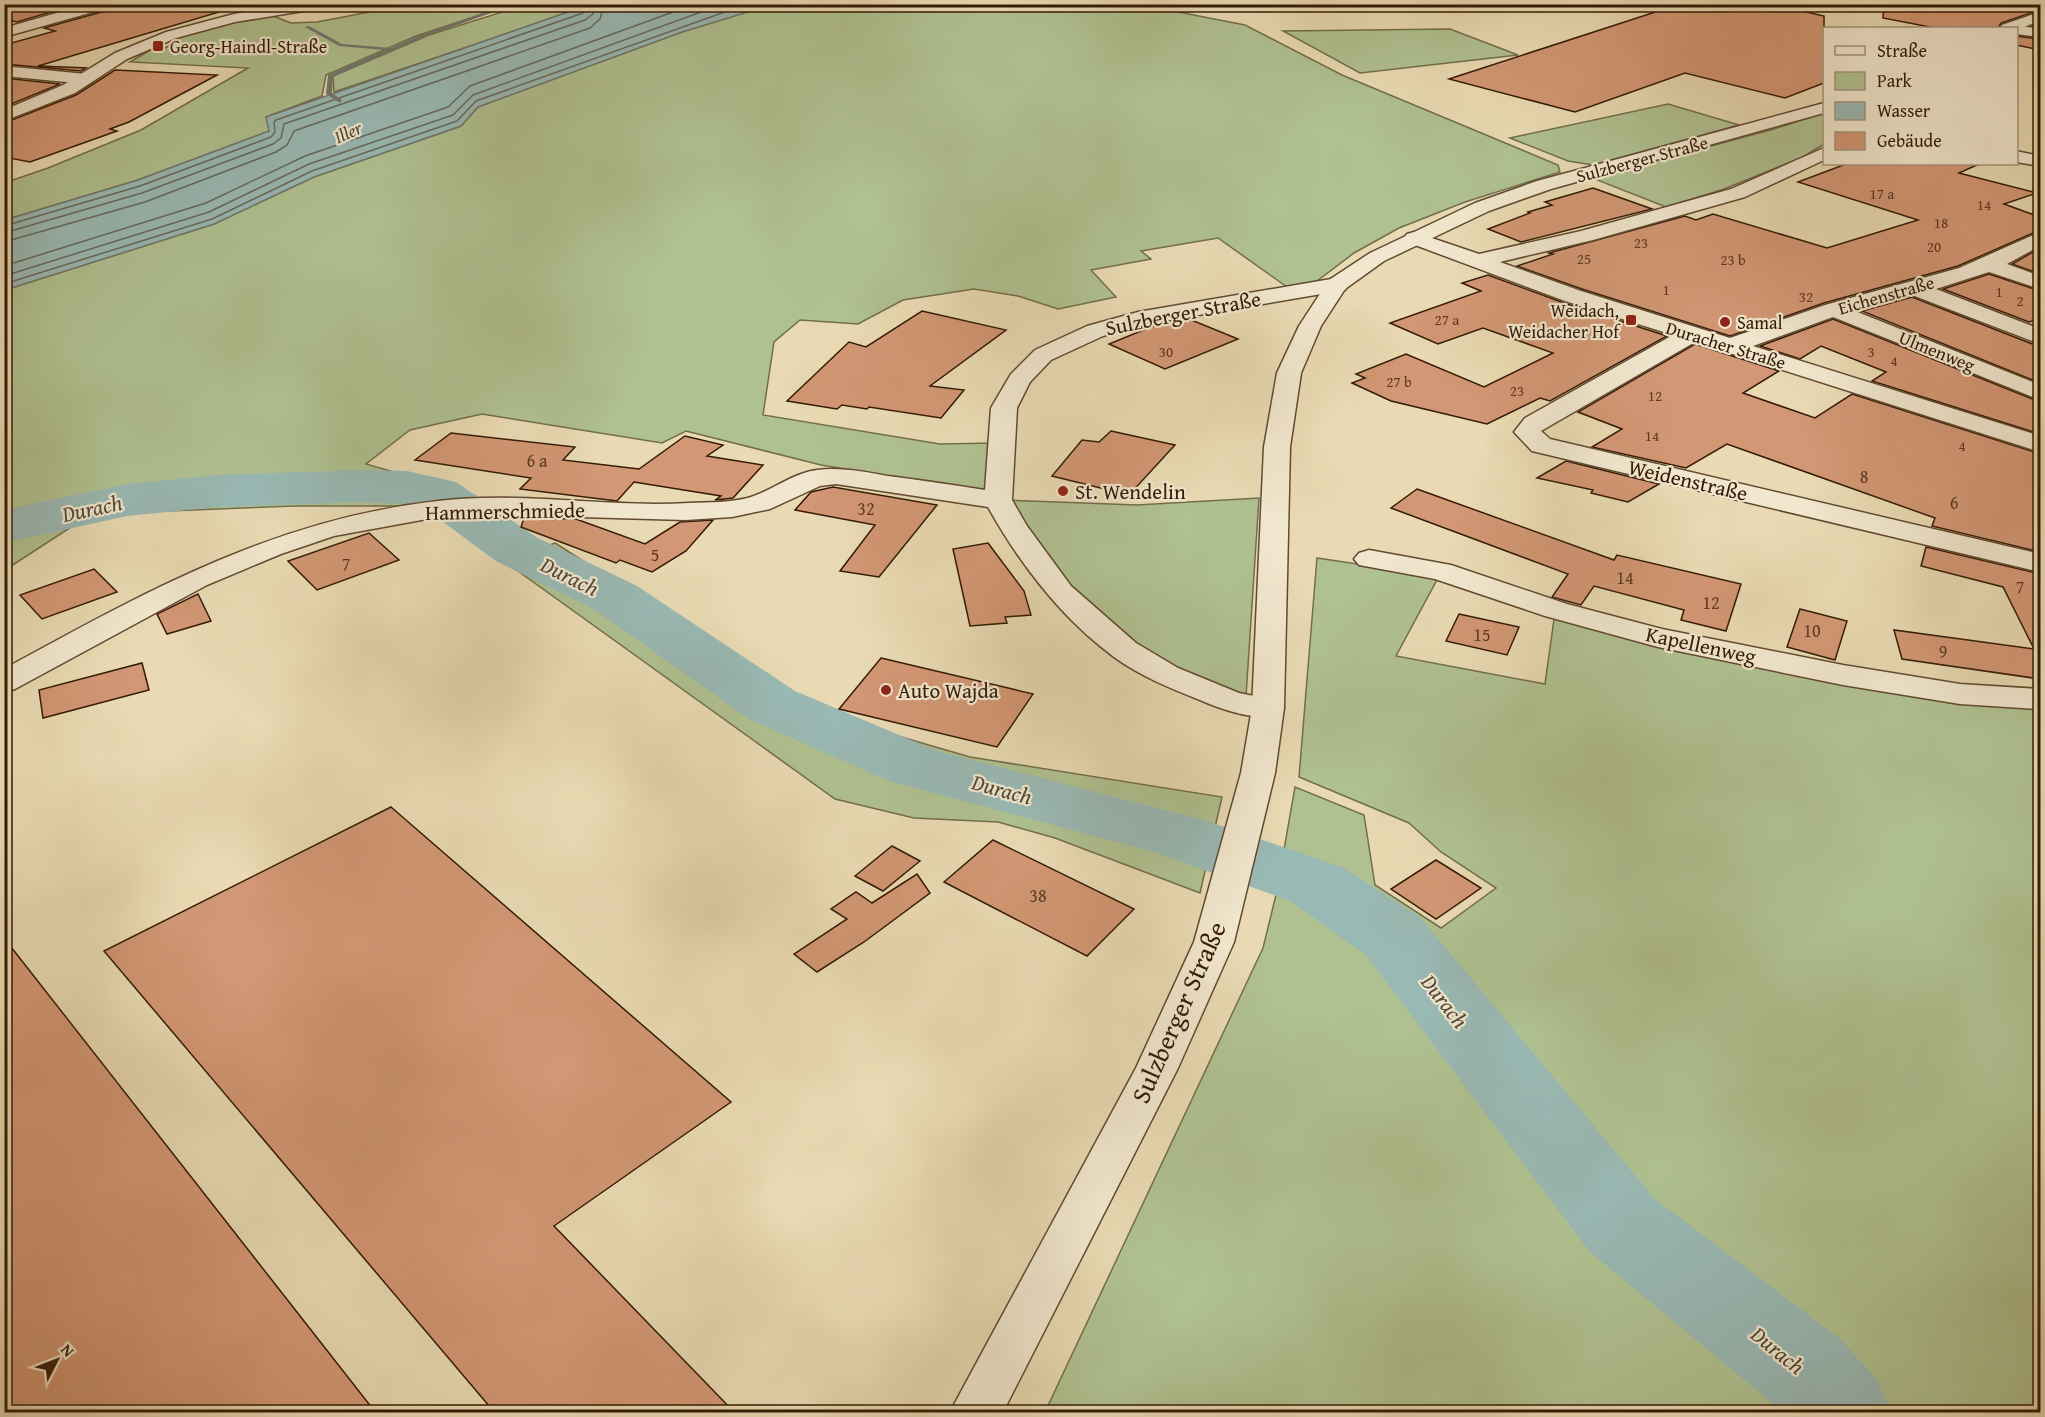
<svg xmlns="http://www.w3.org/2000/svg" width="2045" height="1417" font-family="'Gentium Book Plus',serif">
<rect width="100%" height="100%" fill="#e9dab3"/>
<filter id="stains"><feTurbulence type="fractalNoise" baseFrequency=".00333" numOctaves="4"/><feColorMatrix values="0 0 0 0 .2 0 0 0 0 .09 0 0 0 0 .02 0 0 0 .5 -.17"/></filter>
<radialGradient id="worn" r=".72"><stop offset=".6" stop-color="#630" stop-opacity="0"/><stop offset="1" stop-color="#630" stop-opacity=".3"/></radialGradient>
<g fill="#b0c191" stroke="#726e4c" stroke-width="1.5">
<path d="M771,4h346l46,5 82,16 97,50 216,90 2,7 -95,30 -66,26 -45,25 -37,28 -30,6 -69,-49 -77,13 10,8 -60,11 25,27 -58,12 -40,-13 -44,-7 -71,11 -45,24 -58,-4 -26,22 -11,73 177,29 54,-1 -5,50 -168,-28 -135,-34 -24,12 -180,-29 -72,16 -44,34 110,32 -77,10h-104l-204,8 -86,56v-280l209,-66 100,-47 147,-51 17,-19 204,-75z"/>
<path d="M406,5h104l-94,31 -90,39 -4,21 -56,21 4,14 -132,49 -133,40 -1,-37 44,-15 93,-38 107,-62 -118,-6 22,-13 9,1 16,-8 -11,-2 40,-14 67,-10 18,7 26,-1z"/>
<path d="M524,5h67l-257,87 -1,-16 96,-41z"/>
<path d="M1450,29l68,26 -158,18 -77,-42z"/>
<path d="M1668,104l71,21 -146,40 -25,-4 -58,-23z"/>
<path d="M1821,114l3,1v29l-21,13 -79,32 -58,18 -74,-29 182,-49z"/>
<path d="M1259,498l-13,198 -40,-11 -71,-38 -69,-57 -61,-90 132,5z"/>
<path d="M555,543l267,171 148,43 252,40 -22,96 -145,-55 -57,-16 -84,-4 -79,-19 -331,-238z"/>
<path d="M1317,558l122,18 -43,80 149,28 10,-72 407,86 78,4v710h-995l218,-464 13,-53 19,-108 69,28 11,70 66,43 55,-40 -55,-36 -32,-29 -110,-46z"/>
</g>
<path fill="#99b9b4" stroke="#71796e" stroke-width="1.5" d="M591,4l180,1 -89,27 -204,75 -17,19 -147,51 -100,47 -209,66v-70l133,-40 131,-49 -3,-14z"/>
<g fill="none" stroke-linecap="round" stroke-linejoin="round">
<g stroke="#666a5d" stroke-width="1.5">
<path d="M4,226l136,-40 131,-49 4,-5 -1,-10 2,-2 307,-107 4,-9"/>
<path d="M4,233l138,-40 131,-49 8,-6 3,-14 301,-104 8,-6 2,-10"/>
<path d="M4,242l141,-40 131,-50 11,-7 7,-14 296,-103 10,-9 4,-15"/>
<path d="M4,266l202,-63 99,-47 143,-49 22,-21 225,-82"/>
<path d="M4,276l205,-64 100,-48 144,-49 20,-20 250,-91"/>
<path d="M4,284l208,-65 100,-48 145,-50 19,-20 271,-97"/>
</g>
<path fill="#71796e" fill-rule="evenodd" d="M508,4h8l-92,33 -91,40 -1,16 10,7 -2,3 -14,-9 2,-19 57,-25 -46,-4 -34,-19 4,-1 33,18 49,4 29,-13z"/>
<path fill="#99b9b4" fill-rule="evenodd" d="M362,470l45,1 49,11 80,55 101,49 158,105 142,60 267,69 138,47 78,50 234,281 186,141 37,40 14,33h-112l-9,-11 -180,-149 -224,-297 -76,-54 -136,-49 -265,-71 -140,-62 -154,-109 -99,-49 -76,-56 -58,-3 -144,5 -91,9 -123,27v-33l123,-26 91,-9z"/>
</g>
<g fill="#d29774" stroke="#341a06" stroke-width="1.5">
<path d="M4,4h74l-61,18 -13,-3z"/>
<path d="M115,4h103l1,8 -181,54 48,2 -5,3 -77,-7v-19l51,-14 -11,-3 68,-19z"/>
<path d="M1680,4h41l29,7 22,-7 52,12v67l-39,15 -100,-25 -110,39 -126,-33z"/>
<path d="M1884,4h118l34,7 -35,12 -3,5h-63l-52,-10z"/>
<path d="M2016,36l24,3v11l-24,-5z"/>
<path d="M115,70l102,5 -88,47 -19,7 7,2 -87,31 -26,-5v-34l72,-28z"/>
<path d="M4,78l56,6 -56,23z"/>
<path d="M1846,164h133l-20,9 78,20 -33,11 36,13v13l-82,36 -134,37 -94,33 -148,-47 -65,-23 36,-12 -4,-1 136,-37 11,4 17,-6 114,34 91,-28 -120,-38z"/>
<path d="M1593,188l59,21 -131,33 -33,-13 42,-16 -2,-1 24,-7 -7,-3z"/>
<path d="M2040,248v26l-28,-10z"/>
<path d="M1989,274l51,17v28l-11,3 -86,-33z"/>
<path d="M1488,275l76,28 103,33 -117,65 -10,-3 -53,26 -96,-23 -39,-18 13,-5 -9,-4 50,-20 78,33 69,-34 -70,-25 -45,16 -48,-21 91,-32 -19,-8z"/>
<path d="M1912,297l128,50v36l-178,-72z"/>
<path d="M922,311l84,19 -76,56 34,4 -23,28 -72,-11 -2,2 -25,-4 -5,4 -50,-8 62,-59 17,5z"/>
<path d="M1189,319l49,20 -73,30 -56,-25 49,-20z"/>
<path d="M1833,319l207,83v32l-168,-53 14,-9 -65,-26 -21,13 -40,-13z"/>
<path d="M1695,344l84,27 -36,22 72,25 37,-24 188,60v98l-108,-26 3,-8 -208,-74 -41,24 -94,-21 30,-18 -44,-17z"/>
<path d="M1111,431l64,14 -46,50 -77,-19 30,-36 17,2z"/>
<path d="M451,433l124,14 -12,13 76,9 46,-33 38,9 -16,11 56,9 -30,33 -18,2 6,-4 -87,-14 -17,19 -8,-1 -89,-11 11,-11 -116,-18z"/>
<path d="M1566,461l93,23 -31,18 -37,-9 2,-3 -56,-12z"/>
<path d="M833,487l104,18 -58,72 -39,-6 35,-46 -80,-15 16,-18z"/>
<path d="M1417,489l197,71 3,-5 124,29 -15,47 -45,-11 3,-10 -90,-24 -13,19 -29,-8 16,-23 -177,-66z"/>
<path d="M524,518l52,1 69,25 35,-22 33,-2 -27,31 -34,21 -32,-12 -4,3 -95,-36z"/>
<path d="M369,533l30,27 -82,30 -29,-29z"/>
<path d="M988,543l36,48 7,24 -26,2 2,6 -37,3 -17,-77z"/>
<path d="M1926,547l114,27v105l-138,-20 -8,-29 140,19 -31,-62 -82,-21z"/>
<path d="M94,569l23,23 -75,27 -22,-24z"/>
<path d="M198,594l13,27 -44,13 -10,-20z"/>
<path d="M1800,609l47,12 -12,39 -48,-13z"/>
<path d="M1459,614l60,13 -12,28 -61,-14z"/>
<path d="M881,658l123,29 29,7 -36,53 -158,-38z"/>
<path d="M142,663l7,27 -106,28 -4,-28z"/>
<path d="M391,807l340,295 -177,124 181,187h-240l-391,-462z"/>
<path d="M993,840l141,69 -47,47 -143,-74z"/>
<path d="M892,846l28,15 -37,30 -28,-15z"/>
<path d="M1436,860l45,28 -45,31 -45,-30z"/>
<path d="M917,874l13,19 -66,49 -47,30 -23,-18 53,-35 -16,-10 25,-17 16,11z"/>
<path d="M4,938l372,475h-372z"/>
</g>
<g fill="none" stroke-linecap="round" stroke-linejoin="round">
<defs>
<g id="minor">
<path d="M88,4h25l-2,3 -107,30v-9z"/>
<path d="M226,4h26l18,5 2,3 -7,4 -37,-9z"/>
<path d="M2016,25l24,4v8l-24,-3v-6h-7z"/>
<path d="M4,66l82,8 8,5 -8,5 -82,-8z"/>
<path d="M1824,148v12l-79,37 -152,43 -93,22 81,29 149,47 95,-33 134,-37 81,-36v14l-33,18 33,12v13l-51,-17 -53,17 104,40v15l-128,-49 -57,16 185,74v15l-207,-83 -80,29 287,90v16l-345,-110 -154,89 9,8 490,115v18l-508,-121 -18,-19 11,-14 148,-83 -108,-34 -158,-59 -3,-4 3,-4 7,-2 65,22 102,-23 150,-42z"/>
<path d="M2016,151l24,5v10l-24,-4z"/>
<path d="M1337,278l8,2 3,5 -3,5 -205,35 -37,11 -52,24 -21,22 -13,26 -5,92 15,26 44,60 65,57 42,25 61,25 41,8 4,7 -4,7c-26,6 -57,-5 -80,-15 -30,-12 -60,-24 -86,-43 -53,-39 -94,-93 -126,-150l-152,-23 -16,2 -50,23 -38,8 -46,3 -178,-5 -70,2 -104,19 -53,18 -74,31 -192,104 -11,3v-23c141,-77 271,-150 434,-168 83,-10 168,7 251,2 21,-1 42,0 62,-6 22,-7 42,-24 66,-27 24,-3 48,2 71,6 33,4 65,9 97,14l6,-82 20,-34 24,-24 52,-24 51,-14z"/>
<path d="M1369,550l82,15 116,39 95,25 181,36 117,19 80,5v20l-80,-5 -117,-19 -185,-38 -113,-31 -110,-37 -76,-14 -5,-6 5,-6z"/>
</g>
<g id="tertiary">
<path d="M292,4h37l-7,4 -87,14 -59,16 -49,21 -52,34 -71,28v-11l59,-25 52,-32 51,-21 68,-18z"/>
<path d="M2040,12v9l-24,9 -16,-2 2,-3z"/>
<path d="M1824,103v10l-273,76 -62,22 -105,50 -39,28 -24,37 -20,47 -11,74 -6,261 -9,65 -41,169 -56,126 -175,344h-53l186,-344 58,-126 47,-169 11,-65 12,-261 13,-74 22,-47 30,-46 41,-27 105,-50 62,-22z"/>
</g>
</defs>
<use href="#minor" stroke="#614a31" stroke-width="3"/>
<use href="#tertiary" stroke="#614a31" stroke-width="3"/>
<use href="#minor" fill="#f1e7ce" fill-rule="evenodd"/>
<use href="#tertiary" fill="#f1e7ce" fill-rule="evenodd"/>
</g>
<g fill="#8f2418" stroke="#f1e7ce" stroke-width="2">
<rect x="152" y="40" width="12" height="12" rx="3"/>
<rect x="1625" y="314" width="12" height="12" rx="3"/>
<circle cx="1725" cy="322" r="6"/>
<circle cx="1063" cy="491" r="6"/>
<circle cx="886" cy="690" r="6"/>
</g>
<g text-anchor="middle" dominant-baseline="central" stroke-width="4.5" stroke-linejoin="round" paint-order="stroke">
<g font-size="15" fill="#5c3922">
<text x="1882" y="193">17 a</text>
<text x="1984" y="204">14</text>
<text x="1941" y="222">18</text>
<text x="1641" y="242">23</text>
<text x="1934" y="246">20</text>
<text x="1584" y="258">25</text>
<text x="1733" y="259">23 b</text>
<text x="1666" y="289">1</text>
<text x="1999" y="291">1</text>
<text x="1806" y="296">32</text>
<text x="2020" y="300">2</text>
<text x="1447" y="319">27 a</text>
<text x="1166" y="351">30</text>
<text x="1871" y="351">3</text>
<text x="1894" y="360">4</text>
<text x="1399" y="381">27 b</text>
<text x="1517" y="390">23</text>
<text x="1655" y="395">12</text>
<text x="1652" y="435">14</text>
<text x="1962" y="445">4</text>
</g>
<g font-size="18" fill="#341a06" stroke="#f1e7ce" text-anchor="start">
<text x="170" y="46">Georg-Haindl-Straße</text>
<text x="1619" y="310" text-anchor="end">Weidach,<tspan x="1619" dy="21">Weidacher Hof</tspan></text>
<text x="1737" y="322">Samal</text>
</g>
<g font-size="18" font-style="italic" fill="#524a3a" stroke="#f1e7ce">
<text transform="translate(348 132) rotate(-24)">Iller</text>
</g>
<g font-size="18" fill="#341a06" stroke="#f1e7ce">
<text transform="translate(1642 159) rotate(-15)">Sulzberger Straße</text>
<text transform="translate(1886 295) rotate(-16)">Eichenstraße</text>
<text transform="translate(1726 345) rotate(17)">Duracher Straße</text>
<text transform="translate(1937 351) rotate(22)">Ulmenweg</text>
</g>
<g font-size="18" fill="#5c3922">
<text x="537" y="460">6 a</text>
<text x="1864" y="476">8</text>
<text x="1954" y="502">6</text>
<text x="866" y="508">32</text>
<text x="655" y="554">5</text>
<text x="346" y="563">7</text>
<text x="1625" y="577">14</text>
<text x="2020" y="586">7</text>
<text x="1711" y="602">12</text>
<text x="1812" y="630">10</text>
<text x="1482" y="634">15</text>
<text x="1943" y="651">9</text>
<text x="1038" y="895">38</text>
</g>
<g font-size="21" fill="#341a06" stroke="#f1e7ce">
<text transform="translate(1183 313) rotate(-11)">Sulzberger Straße</text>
<text transform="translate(1688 480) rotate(13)">Weidenstraße</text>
<text transform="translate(505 511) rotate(-1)">Hammerschmiede</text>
<text transform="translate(1701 645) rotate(12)">Kapellenweg</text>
</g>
<g font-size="21" fill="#341a06" stroke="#f1e7ce" text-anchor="start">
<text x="1075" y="491">St. Wendelin</text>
<text x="898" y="690">Auto Wajda</text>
</g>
<g font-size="22" font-style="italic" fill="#524a3a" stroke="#f1e7ce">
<text transform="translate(92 508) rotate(-12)">Durach</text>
<text transform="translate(570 576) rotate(26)">Durach</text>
<text transform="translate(1002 789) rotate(15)">Durach</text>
<text transform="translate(1445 1001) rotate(52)">Durach</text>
<text transform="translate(1778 1350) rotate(39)">Durach</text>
</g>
<g font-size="26" fill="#341a06" stroke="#f1e7ce">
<text transform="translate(1178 1012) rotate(-66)">Sulzberger Straße</text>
</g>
</g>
<rect width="2045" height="1417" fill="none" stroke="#e9dab3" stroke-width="24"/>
<rect x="6" y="6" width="2033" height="1405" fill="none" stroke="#341a06" stroke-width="3"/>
<rect x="12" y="12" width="2021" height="1393" fill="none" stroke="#341a06" stroke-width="1.5"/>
<rect x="1823" y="27" width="195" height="138" fill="#f1e7ce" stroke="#a5957e" stroke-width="1.5"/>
<rect x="1835" y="46" width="30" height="9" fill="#f1e7ce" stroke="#a5957e" stroke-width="1.5"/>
<text x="1877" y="57" font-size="18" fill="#341a06">Straße</text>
<rect x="1835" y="72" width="30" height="18" fill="#b0c191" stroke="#a5957e" stroke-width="1.5"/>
<text x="1877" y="87" font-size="18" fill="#341a06">Park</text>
<rect x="1835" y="102" width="30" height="18" fill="#99b9b4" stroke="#a5957e" stroke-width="1.5"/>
<text x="1877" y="117" font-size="18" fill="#341a06">Wasser</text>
<rect x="1835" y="132" width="30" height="18" fill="#d29774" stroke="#a5957e" stroke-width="1.5"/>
<text x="1877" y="147" font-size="18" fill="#341a06">Gebäude</text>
<g transform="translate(57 1360) rotate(48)" stroke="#f1e7ce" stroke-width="4.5" paint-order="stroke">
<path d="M0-4.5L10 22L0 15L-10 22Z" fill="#341a06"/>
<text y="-9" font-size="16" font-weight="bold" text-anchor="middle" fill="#341a06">N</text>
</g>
<rect width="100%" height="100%" filter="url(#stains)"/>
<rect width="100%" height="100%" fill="url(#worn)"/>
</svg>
